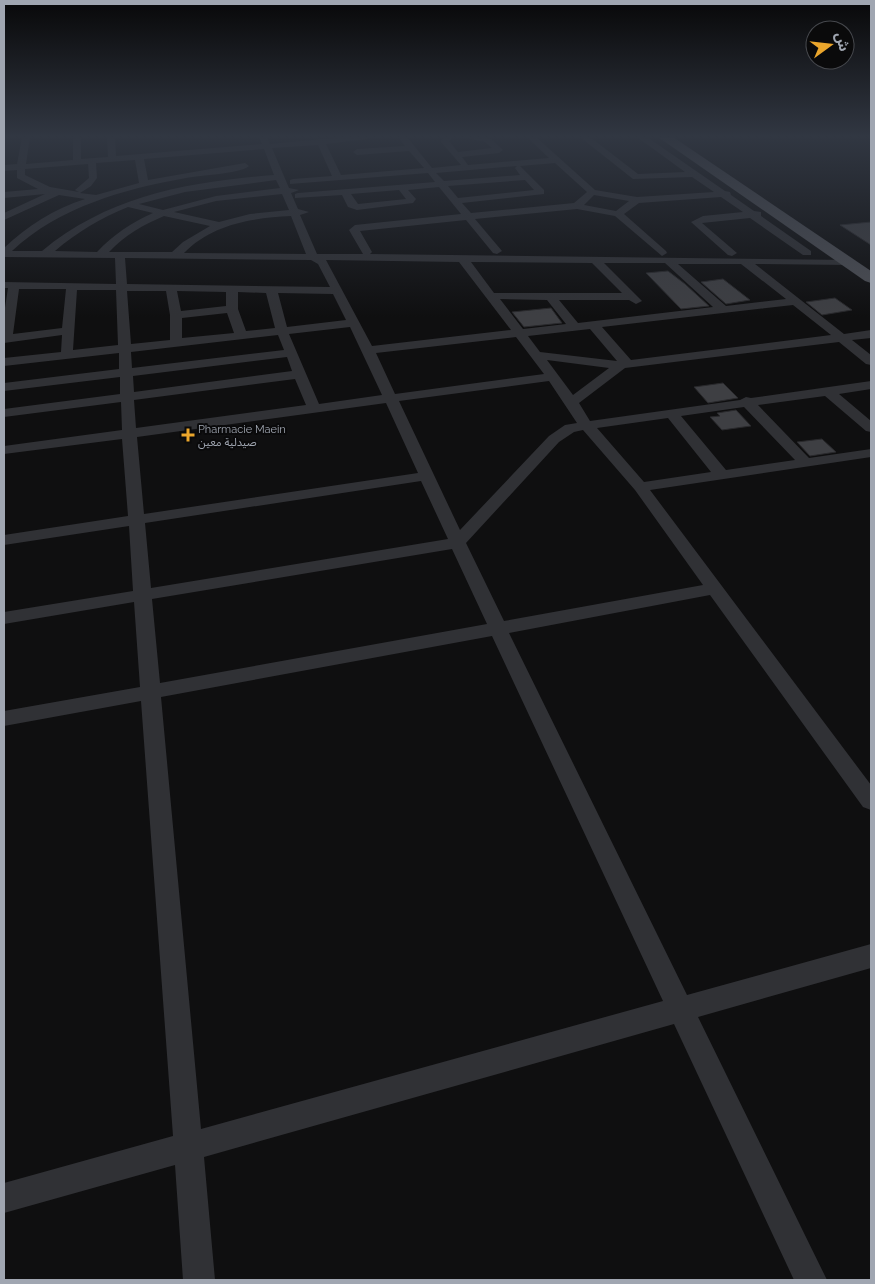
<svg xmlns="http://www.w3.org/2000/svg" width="875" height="1284" font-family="Raleway,'Noto Sans Arabic',sans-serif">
<rect width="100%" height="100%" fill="#0f0f10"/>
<g fill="#3e3f43" stroke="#29292c">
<path d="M871,222v23l-31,-20z"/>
<path d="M668,271l17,13 24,22 -28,3 -35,-36z"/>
<path d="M723,279l27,21 -24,4 -25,-22z"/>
<path d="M835,298l17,12 -30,5 -16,-13z"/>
<path d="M551,308l11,15 -38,4 -12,-15z"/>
<path d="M723,383l15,15 -30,5 -14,-16z"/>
<path d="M736,410l15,16 -29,4 -12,-13 10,-1 -3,-3z"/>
<path d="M822,439l14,13 -26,4 -13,-14z"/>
</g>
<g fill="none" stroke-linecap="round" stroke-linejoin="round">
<path fill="#303135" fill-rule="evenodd" d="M22,137h8l-4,27 47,-4v-23h8v22l27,-2 -1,-20h8l1,19 146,-12 -3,-7h8l3,7 74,-7h38l-56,7 15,31 83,-7 -15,-17 -52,4 -4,-3 4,-3 48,-3 -7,-9h9l25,31 29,-3 -20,-23 2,-5h11l-5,4 9,11 34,-4 -7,-6 -24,-5 29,1 13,12 -4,3 -37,4 6,8 81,-7 -22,-21h9l59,53 42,7 77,-5 -22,-15 -59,2 -53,-42h10l48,37 47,-2 -48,-35h10l78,54 5,1 1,3 23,16 7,1v4l50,35v4h-8l-53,-37 -48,5 35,30 -5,3 -4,-1 -37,-33 12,-6 40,-4 -22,-15 -82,6 -15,11 42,37 1,2 -5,3 -47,-40 -38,-7 -102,10 27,32 -5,3 -4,-1 -27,-33 -106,11 12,21 -2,2 482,6v4l-4,1 -93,-1 89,70 27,-4v8l-19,2 19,15v10l-5,-1 -27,-22 -214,26 -46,35 11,18 150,-21 6,-3 5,1 120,-17v8l-32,5 32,27v11l-5,-1 -41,-35 -67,9 51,53 62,-9v8l-221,33 221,295v25l-8,-3 -153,-212 -201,38 178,362 184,-51v24l-173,49 129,263h-33l-120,-256 -470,133 11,123h-32l-8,-115 -171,48v-30l169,-47 -32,-435 -137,25v-15l136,-24 -6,-85 -130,22v-12l129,-21 -4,-65 -125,19v-10l124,-19 -6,-77 -118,15v-8l118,-16 -1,-28 -117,15v-8l116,-15v-17l-116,14v-8l115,-14v-16l-115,13v-8l57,-6 1,-17 -58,8v-29l4,-26h-4v-6l112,2 -1,-26 -111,-1v-9c23,-22 50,-39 81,-49l-26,-4 -55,25v-7l41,-19 -41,4v-6l34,-3 -21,-11v-8l-13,1v-6l13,-1zM318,145l14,31 -39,3 -3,1v4l138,-11 7,9 -137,11 -3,1v4l47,-3 6,12 9,3 56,-7 3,-4 -8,-9 31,-3 22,27 -106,11 -6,5 14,24h-46l-17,-39 9,-3 -11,-3 -7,-16 8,-3 -10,-2 -17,-40zM264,149l10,26c-85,7 -164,20 -232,76h-30c47,-44 112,-62 174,-73 14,-3 54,-4 63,-12l-4,-3 -97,17 -4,-21zM135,160l4,23 -43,12 -16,-2 11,-7 6,-8 -1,-15zM555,163l32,29 -13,11 -103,10 -9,-10 82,-9v-4l-24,-24zM88,164l1,14 -14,12 4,2 -29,-5 -25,-12v-6zM517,166l-2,2 5,7 -76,6 -8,-8zM276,180l4,8 -64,8 -53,14 -24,-6 46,-12zM525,180l9,10 -76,8 -10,-12zM399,190l7,9 -48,5 -7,-10zM282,194l7,16 -39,4 -31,8 -45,-10 42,-11zM594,195l35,6 -13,10 -32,-6zM128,207l25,6c-22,10 -39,21 -56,39l-42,-1c22,-19 46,-33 73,-44zM164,216l46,10 -27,16 -11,10h-63c16,-17 34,-27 55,-36zM291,216l15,38 -122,-1c28,-29 68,-35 107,-37zM125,258l186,2 7,4 12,23 -203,-3zM326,260l133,2 52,68 -139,16zM471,262l121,1 30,30h-128zM604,263h61l48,44 -135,16 -19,-23h70l7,4 6,-3zM678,264h63l45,35 -60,7zM19,289h47l-4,39 -49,6zM77,290h39l2,55 -45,5zM127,291h39l4,24v25l-39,4zM177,291l49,1v14l-45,5zM238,292l28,1 9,35 -29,3 -8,-22zM278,293l55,1 13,26 -59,7zM500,299l47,1 19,24 -43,5zM793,305l38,30 -200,25 -29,-33zM227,313l7,20 -52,5v-20zM350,327l32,68 -63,9 -30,-70zM590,329l27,32 -77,-9 -12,-16zM278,335l6,15 -152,18 -1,-16zM516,337l28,37 -149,20 -19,-41zM287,357l5,14 -158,21 -1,-16zM547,360l62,8 -36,27zM295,379l11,26 -170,23 -2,-28zM549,381l28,42 -12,2 -16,11 -89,94 -61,-129zM386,403l32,70 -274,41 -7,-77zM744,407l51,53 -69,10 -45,-54zM668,418l43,54 -67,10 -47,-54zM583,430l52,60 68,95 -199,36 -38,-78 93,-101 15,-10zM421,481l27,58 -297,49 -6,-65zM452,549l35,75 -327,59 -8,-84zM492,636l171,365 -462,128 -40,-432z"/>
<path fill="#4c4e54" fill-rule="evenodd" d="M658,137h15l198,134v12l-6,-2z"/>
</g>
<linearGradient id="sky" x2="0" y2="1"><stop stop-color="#080809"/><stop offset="0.43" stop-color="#313742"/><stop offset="1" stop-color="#313742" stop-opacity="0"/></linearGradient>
<rect width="875" height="317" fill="url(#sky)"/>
<path fill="#eba62c" stroke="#0a0a0b" stroke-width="2" d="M185.5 427.5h5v5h5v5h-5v5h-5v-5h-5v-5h5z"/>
<g text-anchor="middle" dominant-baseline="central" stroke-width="4" stroke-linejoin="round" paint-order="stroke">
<g font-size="11" fill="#a0a6b1" stroke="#0a0a0b" text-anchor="start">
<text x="198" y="429">Pharmacie Maein<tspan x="198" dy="13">صيدلية معين</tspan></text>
</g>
</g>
<rect width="875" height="1284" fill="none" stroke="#a0a6b1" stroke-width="10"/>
<g transform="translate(830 45) rotate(75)"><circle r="24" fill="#0a0a0b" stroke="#46484d"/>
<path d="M0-4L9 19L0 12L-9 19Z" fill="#eba62c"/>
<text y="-8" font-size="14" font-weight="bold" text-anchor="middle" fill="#a0a6b1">ش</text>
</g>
</svg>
